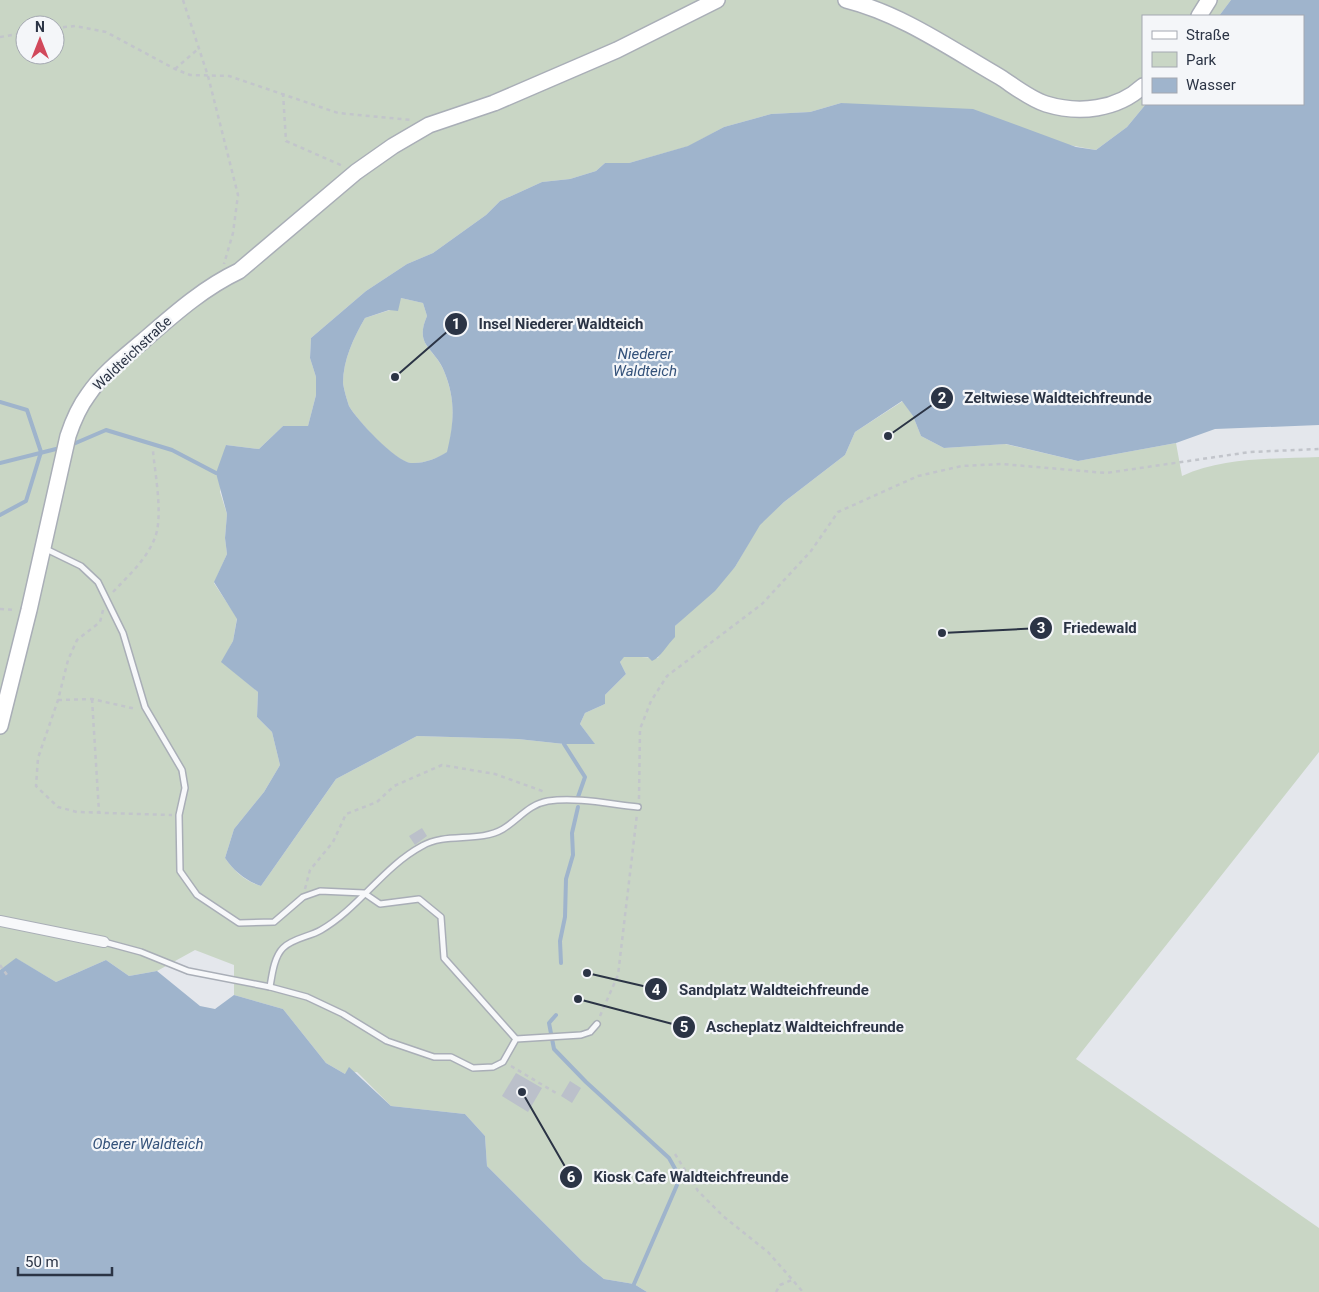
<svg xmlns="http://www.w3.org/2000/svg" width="1319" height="1292" font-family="Roboto,sans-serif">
<rect width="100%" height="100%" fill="#e4e7ec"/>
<g fill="#c9d6c5" fill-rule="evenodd">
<path d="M0,0h1231l-12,16h-76v88h3l-19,23 -31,23 -255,-47 -31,9 -39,2 -47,13 -35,19 -60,17h-24l-9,8 -26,8 -28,3 -42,19 -14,14 -53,38 -26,11 -41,27 -55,47 -1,20 6,19v18l-8,31h-25l-24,23 -33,-4 -6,47 7,22 -2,24 2,16 -13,29 23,35 -4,23 -11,21 36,30 -1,25 15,15 8,33 -16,27 -30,37 -9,29c9,13 21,24 36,28l75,-107 81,-43 101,3 46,5 30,-1 -14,-19 5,-11 20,-9v-9l21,-21 -6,-12 4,-6 34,2 17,-32 60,-59 24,-42 25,-23 61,-47 10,-23 48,-31 10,15 8,20 23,12 61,-4 73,17 98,-18 6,33c42,-19 91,-17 137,-19v295l-243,307 243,169v64h-672l-13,-8 -30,-5 -21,-17 -96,-96 -2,-30 -20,-22 -74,-8 -34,-34 -12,2 -19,-11 -43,-54 -49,-14v-30l-39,-15 -38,21 -28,5 -23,-16 -50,22 -39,-23 -17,11zM25,25h30v30h-30z"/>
<path d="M401,298l22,5 4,13c-13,30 7,31 17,55 12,30 10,51 4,81 -10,6 -25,12 -37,11 -16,-1 -54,-43 -62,-57 -2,-6 -5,-16 -6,-23 0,-23 11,-46 22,-65l25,-8z"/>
</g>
<g fill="#9fb4cc" fill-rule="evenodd">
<path d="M1231,0h88v425l-104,4 -39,14 -98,18 -72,-17 -62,4 -23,-12 -8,-20 -11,-15 -47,31 -10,23 -61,47 -24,23 -25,42 -20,24 -40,35v11c-8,8 -14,20 -23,24l-4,-4h-24l-4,5 6,12 -21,21v9l-20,9 -5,11 15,20h-31l-46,-5 -101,-3 -81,43 -75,107c-15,-5 -27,-15 -36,-28l9,-29 30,-37 16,-27 -8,-33 -15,-15 1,-25 -37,-30 12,-21 4,-22 -23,-37 13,-28 -2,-16 2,-24 -11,-41 10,-28 33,4 24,-23h25l8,-31v-18l-6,-19 1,-20 55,-47 41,-27 26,-11 53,-38 14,-14 42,-19 28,-3 26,-8 9,-8h24l59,-17 36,-19 47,-13 39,-2 31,-9 132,6 103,38 20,3 31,-23 19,-23h157v-88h-84zM401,298l22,5 4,13c-13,30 7,31 17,55 12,29 10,51 3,81 -9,6 -24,12 -36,11 -16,-2 -54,-43 -62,-57 -2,-6 -5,-16 -6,-23 0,-23 11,-46 22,-65l24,-8 9,1z"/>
<path d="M16,958l40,24 50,-22 23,16 28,-5 43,35 15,3 19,-14 49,14 43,54 19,11 4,-7 42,39 74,8 20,22 2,30 96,96 21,17 30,5 13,8h-647v-322z"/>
</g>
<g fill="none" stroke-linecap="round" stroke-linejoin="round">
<g stroke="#9fb4cc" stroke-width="4">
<path d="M0,402l27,8 14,42 -15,49 -26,14"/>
<path d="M71,445l35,-15 66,20 44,23"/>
<path d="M0,463l56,-14"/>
<path d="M564,744l21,33 -7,20"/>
<path d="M561,963l-1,-22 5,-24 1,-38 7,-24 -1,-22 6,-26"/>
<path d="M556,1015l-7,8 5,26 32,33 83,76 9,16 -1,11 -43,99"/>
</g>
</g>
<g fill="#bbc0ca">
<path d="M422,828l5,8 -12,9 -6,-9z"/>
<path d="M516,1073l26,15 -14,24 -26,-16z"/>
<path d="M570,1081l11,7 -9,15 -11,-7z"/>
</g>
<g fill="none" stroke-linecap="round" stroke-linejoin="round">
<defs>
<g id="lane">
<path d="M46,549l35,17 17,16 25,51 22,74 37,63 3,18 -6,27 1,56 17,24 42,28 35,-1 29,-25 17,-6 44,2 16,11 39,-5 22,18 3,41 72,81"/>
<path d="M104,942l37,10 47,19 82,16 37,10 36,17 44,27 47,16h17l22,11 20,-1 10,-5 13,-23 65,-4 9,-3 7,-8"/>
<path d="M270,987c2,-12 4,-30 13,-39 10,-10 26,-11 38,-18 38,-22 62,-63 101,-84 24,-14 57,-3 81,-17 15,-9 26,-25 45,-28 29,-4 61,3 90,6"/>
</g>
<path id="street" d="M0,921l104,21"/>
<g id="secondary">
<path d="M846,0c56,14 105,49 154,77 14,9 30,22 46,27 33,10 71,6 97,-18"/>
<path d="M1199,16l10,-16"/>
<path d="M0,726l29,-116 39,-174c5,-15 11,-29 20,-41 14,-21 36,-38 55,-54 30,-26 60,-53 96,-70l117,-99 37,-26 36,-21 65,-22 123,-53 100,-50"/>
</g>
</defs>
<use href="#lane" stroke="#a9aeb7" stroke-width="8"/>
<use href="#street" stroke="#a9aeb7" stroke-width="12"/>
<use href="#secondary" stroke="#a9aeb7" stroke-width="18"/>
<g stroke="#c2c5cb" stroke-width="2.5" stroke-dasharray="4 4" stroke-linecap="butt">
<path d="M183,0l25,76 30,119 -5,38 -9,31"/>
<path d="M55,28l20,-2 31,6 69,37 15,6 39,1 109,37 73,7"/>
<path d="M0,37l25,-4"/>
<path d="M175,69l23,-20"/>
<path d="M283,93l3,48 57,25"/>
<path d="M113,592c15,-16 32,-31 41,-52 10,-21 1,-66 -1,-89"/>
<path d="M0,609l15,1"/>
<path d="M103,610l-3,12 -23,18 -9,20 -10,40 -20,58 -2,28 22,21 19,5 95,3"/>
<path d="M92,699l7,113"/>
<path d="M58,700l34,-1 44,10"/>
<path d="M639,799l1,-70 11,-28 16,-25 95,-72 49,-53 27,-39 80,-36 44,-10 40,-2 104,9 144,-21 69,-3"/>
<path d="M305,889l5,-19 23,-28 13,-28 31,-12 17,-16 48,-21 53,9 50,18"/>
<path d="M0,965l7,10"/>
<path d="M600,1016l18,-41 19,-161"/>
<path d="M511,1066l45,27"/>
<path d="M675,1154l23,37 25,25 45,36 35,40"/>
<path d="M776,1292l4,-7 12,-5"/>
</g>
<use href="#lane" stroke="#f7f8fa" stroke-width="5"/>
<use href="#street" stroke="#f7f8fa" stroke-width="10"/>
<use href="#secondary" stroke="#fff" stroke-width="15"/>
</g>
<g text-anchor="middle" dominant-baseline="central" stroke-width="4.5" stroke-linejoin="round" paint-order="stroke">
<g font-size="14" fill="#2b3445" stroke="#f4f6f9">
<text transform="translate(132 353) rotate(-43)">Waldteichstraße</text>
</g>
<g font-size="15" font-style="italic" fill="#34527a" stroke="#f4f6f9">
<text x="645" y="354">Niederer<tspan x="645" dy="17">Waldteich</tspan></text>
<text x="148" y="1144">Oberer Waldteich</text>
</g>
</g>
<path fill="none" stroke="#2b3445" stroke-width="2" d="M395 377L456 324M888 436L942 398M942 633L1041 628M587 973L656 989M578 999L684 1027M522 1092L571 1177"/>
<g fill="#2b3445" stroke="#f4f6f9" stroke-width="2">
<circle cx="395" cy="377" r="5"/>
<circle cx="888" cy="436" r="5"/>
<circle cx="942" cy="633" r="5"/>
<circle cx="587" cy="973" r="5"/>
<circle cx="578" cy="999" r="5"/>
<circle cx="522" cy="1092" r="5"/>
<circle cx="456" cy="324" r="12"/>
<circle cx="942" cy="398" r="12"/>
<circle cx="1041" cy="628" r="12"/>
<circle cx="656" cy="989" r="12"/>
<circle cx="684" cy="1027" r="12"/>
<circle cx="571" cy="1177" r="12"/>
</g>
<g font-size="15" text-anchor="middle" font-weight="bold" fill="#fff">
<text x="456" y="329">1</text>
<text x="942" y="403">2</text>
<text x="1041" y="633">3</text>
<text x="656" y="995">4</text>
<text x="684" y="1032">5</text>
<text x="571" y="1182">6</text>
</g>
<g font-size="15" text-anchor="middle" font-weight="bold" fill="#2b3445" stroke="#f4f6f9" stroke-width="4.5" stroke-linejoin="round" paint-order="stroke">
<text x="561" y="329">Insel Niederer Waldteich</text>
<text x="1058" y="403">Zeltwiese Waldteichfreunde</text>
<text x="1100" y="633">Friedewald</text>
<text x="774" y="995">Sandplatz Waldteichfreunde</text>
<text x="805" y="1032">Ascheplatz Waldteichfreunde</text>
<text x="691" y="1182">Kiosk Cafe Waldteichfreunde</text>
</g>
<rect x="1142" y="15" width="162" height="90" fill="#f4f6f9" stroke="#a4a8b1"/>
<rect x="1152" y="31" width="25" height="8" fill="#ffffff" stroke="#a4a8b1"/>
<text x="1186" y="40" font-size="15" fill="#2b3445">Straße</text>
<rect x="1152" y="52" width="25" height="15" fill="#c9d6c5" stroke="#a4a8b1"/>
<text x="1186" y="65" font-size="15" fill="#2b3445">Park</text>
<rect x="1152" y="78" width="25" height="15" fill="#9fb4cc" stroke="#a4a8b1"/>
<text x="1186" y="90" font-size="15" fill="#2b3445">Wasser</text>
<g transform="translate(40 40)"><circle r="24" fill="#f4f6f9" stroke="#a4a8b1"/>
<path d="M0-4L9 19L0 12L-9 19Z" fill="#d1495b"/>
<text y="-8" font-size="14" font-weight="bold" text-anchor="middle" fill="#2b3445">N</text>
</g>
<path d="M18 1267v8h94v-8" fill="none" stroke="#2b3445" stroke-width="2.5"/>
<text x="25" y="1267" font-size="15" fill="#2b3445" stroke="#f4f6f9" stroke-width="4" paint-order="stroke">50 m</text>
</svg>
